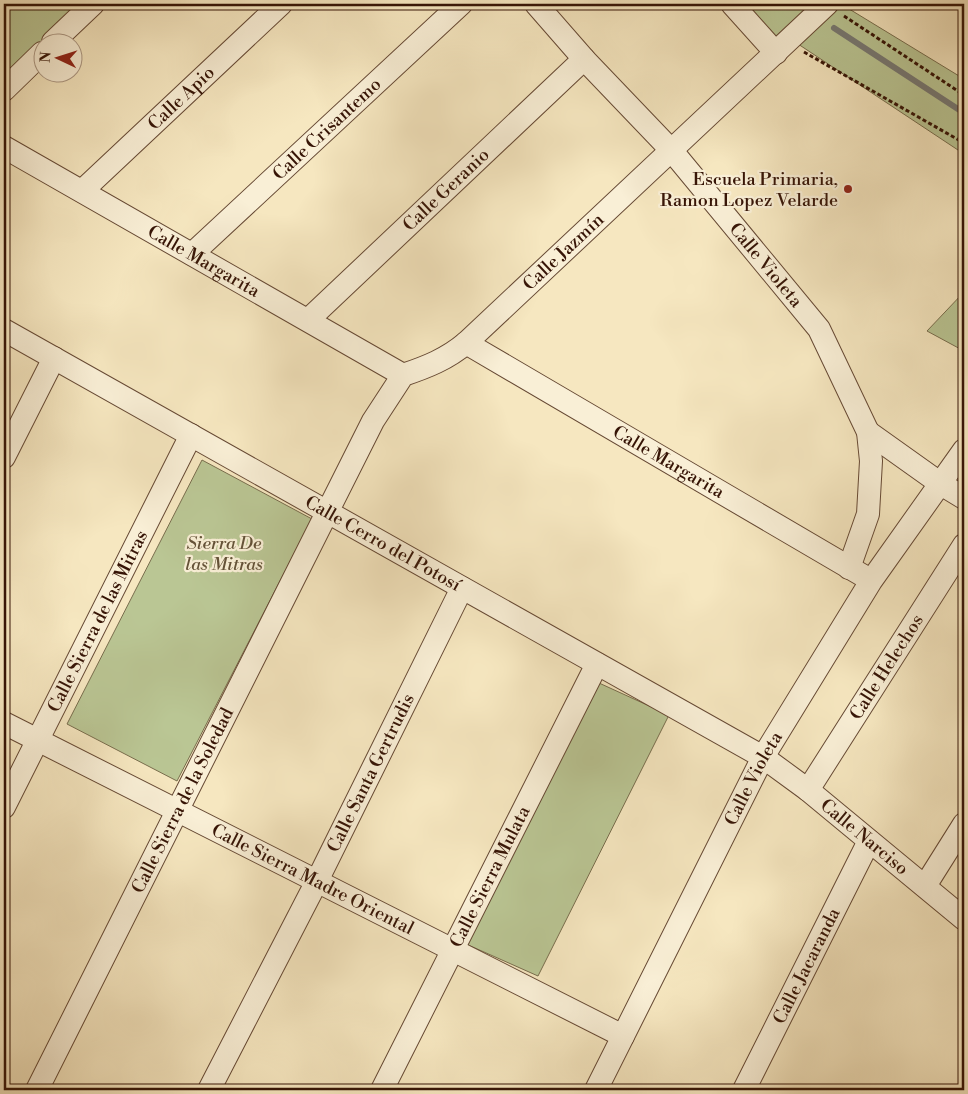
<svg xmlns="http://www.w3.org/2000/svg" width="968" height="1094" font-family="'Libre Bodoni',serif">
<rect width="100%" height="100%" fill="#f6e7c0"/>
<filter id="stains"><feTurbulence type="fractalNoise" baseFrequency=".004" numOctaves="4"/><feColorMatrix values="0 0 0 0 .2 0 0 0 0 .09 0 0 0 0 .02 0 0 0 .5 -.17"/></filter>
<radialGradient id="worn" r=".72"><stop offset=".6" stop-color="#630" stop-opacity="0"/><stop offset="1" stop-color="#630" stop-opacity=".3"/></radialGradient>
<g fill="#bac694" stroke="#786d4d">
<path d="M4,4h60l6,7 -66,68z"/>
<path d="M742,4h75l-44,36z"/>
<path d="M821,4h20l123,75v75l-172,-114z"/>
<path d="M964,292v59l-37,-20z"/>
<path d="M202,460l110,59 -135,262 -110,-57z"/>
<path d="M599,683l70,32 -131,261 -72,-32z"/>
</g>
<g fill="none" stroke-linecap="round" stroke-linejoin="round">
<path stroke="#777974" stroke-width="6" d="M834,28l130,85"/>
<defs>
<g id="street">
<path id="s1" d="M536,4l48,55 88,92 147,178 49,103 3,29 -3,53 -19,54"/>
<path d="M732,4l44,49"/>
<path d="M53,42l40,-38"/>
<path d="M4,90l38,-37"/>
<path id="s2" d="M4,147l399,228"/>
<path id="s3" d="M82,191l199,-187"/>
<path id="s4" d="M192,254l269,-250"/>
<path id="s5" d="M308,320l276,-261"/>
<path id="s6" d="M4,330l759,427 45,33 156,129"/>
<path id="s7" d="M466,343l396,232"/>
<path d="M868,432l73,52 23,14"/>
<path d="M4,457l50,-99"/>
<path id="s8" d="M4,723l619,313"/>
<path id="s9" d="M808,790l156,-245"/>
<path id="s10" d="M4,807l187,-372"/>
<path d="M925,886l39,-62"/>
<path id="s11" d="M37,1090l336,-669 30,-46c24,-8 44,-16 63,-32l361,-339"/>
<path id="s12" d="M209,1090l108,-209 145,-293"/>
<path id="s13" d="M382,1090l215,-426"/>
<path id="s14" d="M596,1090l167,-333 108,-176 93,-131"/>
<path id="s15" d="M744,1090l125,-249"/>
</g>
</defs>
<use href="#street" stroke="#664934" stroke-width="24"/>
<g stroke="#361406" stroke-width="3" stroke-dasharray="4 2.5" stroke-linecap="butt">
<path d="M844,16l120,79"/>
<path d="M804,52l160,91"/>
</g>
<use href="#street" stroke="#f9efd6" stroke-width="22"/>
</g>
<circle fill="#8f2418" stroke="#f9efd6" stroke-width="2" cx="848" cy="189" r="5"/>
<g text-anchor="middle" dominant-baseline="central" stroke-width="4.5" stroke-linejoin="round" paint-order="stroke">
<g font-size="18" fill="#361406" stroke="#f9efd6">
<text stroke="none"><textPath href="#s3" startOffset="136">Calle Apio</textPath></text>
<text stroke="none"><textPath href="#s4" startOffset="184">Calle Crisantemo</textPath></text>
<text stroke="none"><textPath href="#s5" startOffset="190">Calle Geranio</textPath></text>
<text stroke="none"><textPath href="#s11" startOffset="1008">Calle Jazmín</textPath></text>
<text stroke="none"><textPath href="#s2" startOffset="230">Calle Margarita</textPath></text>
<text stroke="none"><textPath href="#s1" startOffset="348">Calle Violeta</textPath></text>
<text stroke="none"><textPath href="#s7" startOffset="235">Calle Margarita</textPath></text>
<text stroke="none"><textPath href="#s6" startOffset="435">Calle Cerro del Potosí</textPath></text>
<text stroke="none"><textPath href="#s10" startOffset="208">Calle Sierra de las Mitras</textPath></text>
<text stroke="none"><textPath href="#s9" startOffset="146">Calle Helechos</textPath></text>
<text stroke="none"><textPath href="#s12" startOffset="356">Calle Santa Gertrudis</textPath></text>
<text stroke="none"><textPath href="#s14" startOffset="349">Calle Violeta</textPath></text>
<text stroke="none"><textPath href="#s11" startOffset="324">Calle Sierra de la Soledad</textPath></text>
<text stroke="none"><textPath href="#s6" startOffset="1000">Calle Narciso</textPath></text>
<text stroke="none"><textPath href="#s13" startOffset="239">Calle Sierra Mulata</textPath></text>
<text stroke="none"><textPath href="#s8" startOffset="346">Calle Sierra Madre Oriental</textPath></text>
<text stroke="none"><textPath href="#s15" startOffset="139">Calle Jacaranda</textPath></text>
</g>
<g font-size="18" fill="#361406" stroke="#f9efd6" text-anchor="end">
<text x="838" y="179">Escuela Primaria,<tspan x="838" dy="21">Ramon Lopez Velarde</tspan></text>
</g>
<g font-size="18" font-style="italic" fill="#645238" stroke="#f9efd6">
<text x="224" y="543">Sierra De<tspan x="224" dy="21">las Mitras</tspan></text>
</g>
</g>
<rect width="968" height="1094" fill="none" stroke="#f6e7c0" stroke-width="20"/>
<rect x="5" y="5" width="958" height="1084" fill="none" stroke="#361406" stroke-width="2.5"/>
<rect x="10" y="10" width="948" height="1074" fill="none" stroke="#361406"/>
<g transform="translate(58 58) rotate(274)"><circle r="24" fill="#f9efd6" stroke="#ab9783"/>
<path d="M0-4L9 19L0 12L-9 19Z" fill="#8f2418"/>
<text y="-8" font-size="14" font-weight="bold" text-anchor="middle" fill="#361406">N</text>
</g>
<rect width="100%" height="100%" filter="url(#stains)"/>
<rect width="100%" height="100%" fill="url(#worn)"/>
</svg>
